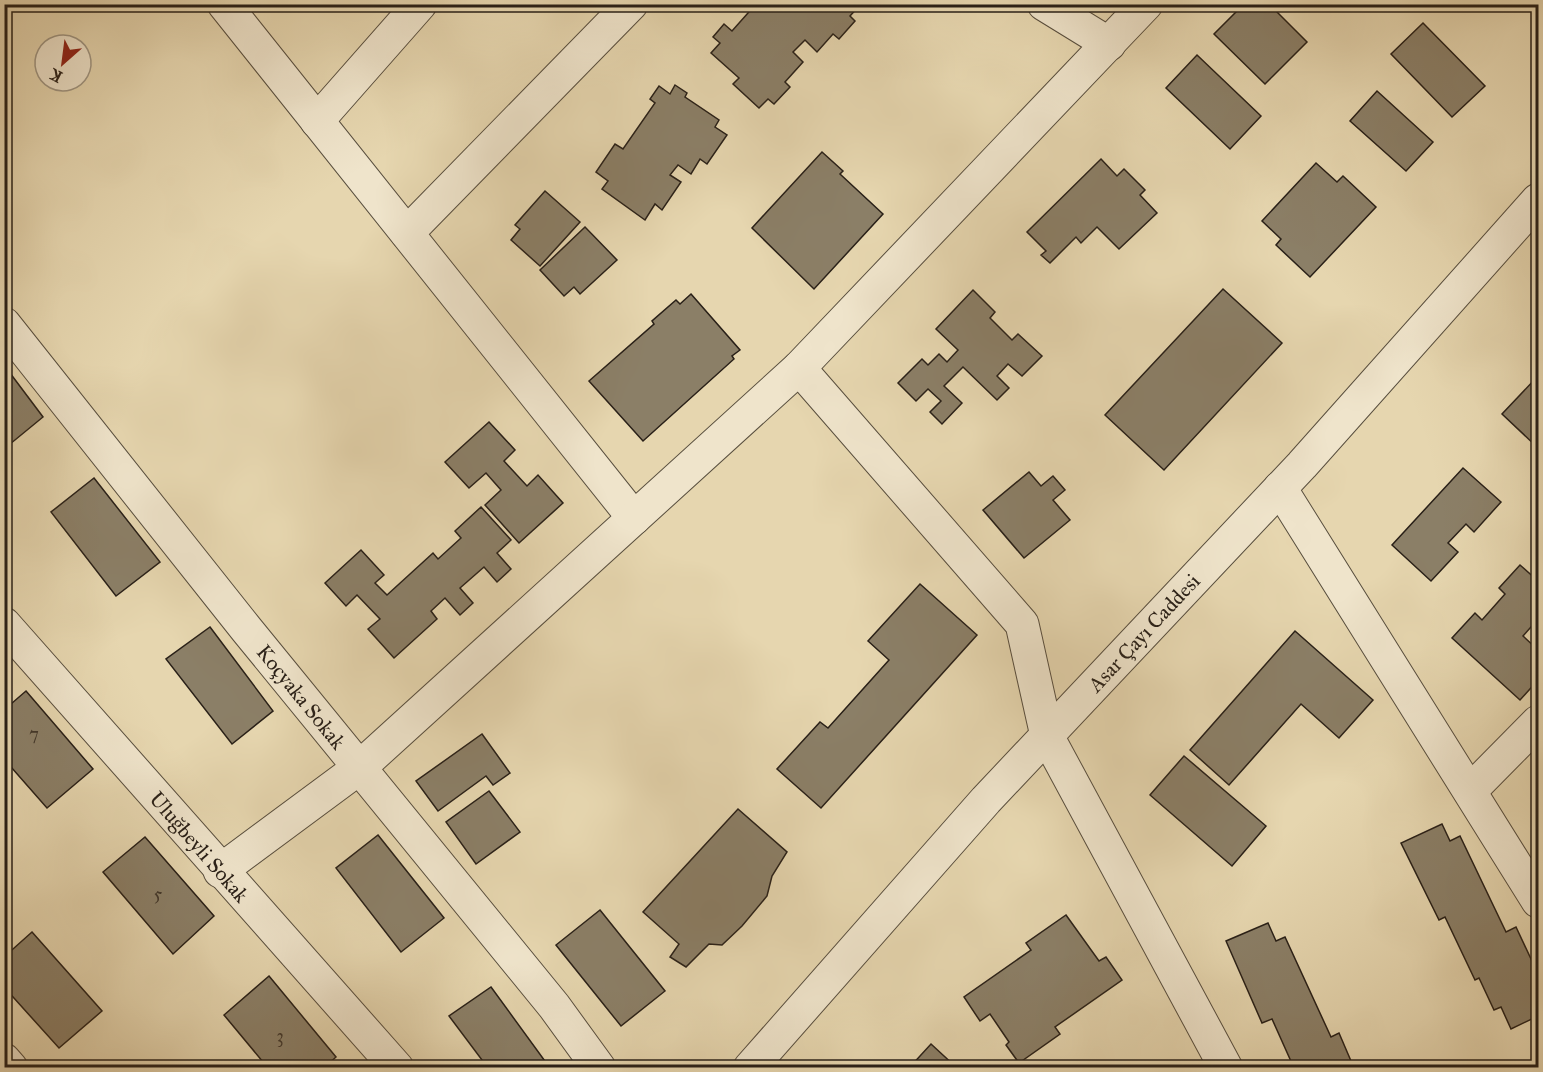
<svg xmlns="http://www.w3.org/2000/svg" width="1543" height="1072" font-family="'IM FELL Great Primer',serif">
<rect width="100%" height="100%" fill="#e6d6af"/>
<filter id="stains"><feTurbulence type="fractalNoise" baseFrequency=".00333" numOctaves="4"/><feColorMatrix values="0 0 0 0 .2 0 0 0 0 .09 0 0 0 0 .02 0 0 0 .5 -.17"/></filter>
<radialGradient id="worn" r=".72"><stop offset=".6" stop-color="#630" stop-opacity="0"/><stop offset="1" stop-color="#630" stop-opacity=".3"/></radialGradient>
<g fill="#8b7f67" stroke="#292018" stroke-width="1.5">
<path d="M756,4h105l-11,12 5,5 -16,18 -6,-5 -16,18 -12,-12 -12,12 10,10 -18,20 5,5 -16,17 -6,-5 -9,9 -26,-24 6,-6 -28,-25 9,-10 -7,-6 11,-13 8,7z"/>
<path d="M1244,4h25l38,38 -42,42 -51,-50z"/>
<path d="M1423,23l62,63 -33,31 -61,-63z"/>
<path d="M1197,55l64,61 -31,33 -64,-61z"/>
<path d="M675,85l12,8 -2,4 34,23 -4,7 12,8 -20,29 -7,-5 -9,15 -13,-9 -8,10 11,7 -19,28 -7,-6 -10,16 -43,-31 6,-8 -12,-9 19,-28 8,5 32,-46 -5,-4 9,-13 11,8z"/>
<path d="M1377,91l56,51 -27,29 -56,-50z"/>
<path d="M822,152l21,19 -3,3 43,40 -69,75 -62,-61z"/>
<path d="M1101,159l16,17 7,-7 21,21 -5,5 17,18 -38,36 -22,-22 -16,16 -5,-6 -26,26 -9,-8 5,-4 -19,-19z"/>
<path d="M1316,163l21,19 6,-6 33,31 -66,70 -34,-32 5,-6 -19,-18z"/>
<path d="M545,191l35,31 -40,44 -29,-26 9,-11 -5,-4z"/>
<path d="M585,227l32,33 -37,34 -6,-7 -10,9 -24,-26z"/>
<path d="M1223,289l59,54 -118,127 -59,-55z"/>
<path d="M973,290l22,22 -5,6 22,22 6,-6 24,22 -20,20 -14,-12 -11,12 12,12 -12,12 -34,-33 -19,19 18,17 -20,21 -12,-12 11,-11 -13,-12 -12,12 -18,-18 24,-24 6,6 11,-11 8,8 11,-12 -22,-21z"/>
<path d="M691,294l49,56 -8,6 2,3 -91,82 -54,-60 65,-57 -2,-3 24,-21 4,4z"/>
<path d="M4,365l39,52 -39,32z"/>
<path d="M1538,376v69l-1,2 -35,-33z"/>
<path d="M489,422l26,28 -11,11 23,25 11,-11 25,28 -44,40 -34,-38 16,-15 -15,-17 -17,15 -24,-26z"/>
<path d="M1463,468l38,34 -27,30 -8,-8 -18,19 10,9 -27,29 -39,-36z"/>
<path d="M1029,472l12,14 12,-10 12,14 -12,10 17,20 -46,38 -41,-48z"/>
<path d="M94,478l66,84 -44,34 -65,-84z"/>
<path d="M481,507l30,33 -14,13 14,16 -14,13 -13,-15 -24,21 13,15 -13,12 -15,-17 -14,13 6,8 -43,39 -26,-29 12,-10 -23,-24 -11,11 -21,-23 36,-33 23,25 -9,8 12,12 46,-42 5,6 23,-21 -6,-7z"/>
<path d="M1520,565l18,16v38l-15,17 15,14v19l-2,4 2,7 -18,20 -68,-62 23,-25 7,7 23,-26 -6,-6z"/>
<path d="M920,584l57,51 -156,173 -44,-39 43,-47 8,6 61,-68 -21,-19z"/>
<path d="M210,627l63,84 -41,33 -66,-85z"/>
<path d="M1295,631l78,69 -34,38 -38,-34 -72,81 -39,-35z"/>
<path d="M26,691l67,78 -46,39 -43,-49v-49z"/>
<path d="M482,734l28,39 -17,12 -7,-9 -48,35 -22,-30z"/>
<path d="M1184,756l82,70 -34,40 -82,-71z"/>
<path d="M489,791l31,41 -44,32 -30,-42z"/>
<path d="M738,809l49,43 -15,24 -5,20 -25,30 -20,19 -13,-1 -23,23 -16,-10 9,-13 -36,-32z"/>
<path d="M1442,824l8,17 10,-5 46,96 10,-5 22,47v42l-27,13 -10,-22 -7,3 -15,-32 -4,2 -30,-63 -6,3 -38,-77z"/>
<path d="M378,835l66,83 -43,34 -65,-84z"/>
<path d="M145,837l69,79 -41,38 -70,-82z"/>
<path d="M600,910l65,81 -44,35 -65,-81z"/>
<path d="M1066,915l33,46 7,-4 16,23 -67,47 5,7 -41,29 -13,-18 3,-3 -19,-28 -10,7 -16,-24 67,-47 -5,-7z"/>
<path d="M1268,923l8,18 9,-4 46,100 8,-4 15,35h-60l-22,-49 -10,4 -36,-82z"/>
<path d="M32,932l70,79 -43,37 -55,-61v-30z"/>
<path d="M269,976l67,81 -12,11h-56l-44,-53z"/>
<path d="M491,987l59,81h-62l-39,-52z"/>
<path d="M931,1044l26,24h-48z"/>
</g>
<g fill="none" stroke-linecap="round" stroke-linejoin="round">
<defs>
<g id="minor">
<path d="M224,4l410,514"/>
<path d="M1044,4l65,40"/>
<path d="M317,121l103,-117"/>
<path d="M407,233l224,-229"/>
<path d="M4,324l243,306 307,376 45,62"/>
<path d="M799,368l223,256 25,112 179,332"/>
<path d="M1280,488l258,413"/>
<path d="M4,624l393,444"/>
<path d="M1470,791l68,-69"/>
<path d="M220,871l139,-103 440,-400 347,-364"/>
<path d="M4,1060l7,8"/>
</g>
<path id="tertiary" d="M750,1068l236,-268 316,-335 236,-265"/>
</defs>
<use href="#minor" stroke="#584e3e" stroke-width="35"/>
<use href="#tertiary" stroke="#584e3e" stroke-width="35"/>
<use href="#minor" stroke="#efe4cb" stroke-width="33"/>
<use href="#tertiary" stroke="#efe4cb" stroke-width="33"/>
</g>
<g text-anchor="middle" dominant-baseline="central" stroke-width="4.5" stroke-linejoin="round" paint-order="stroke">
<g font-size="18" fill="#42382c">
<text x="34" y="734">7</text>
<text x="158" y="894">5</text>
<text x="280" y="1036">3</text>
</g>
<g font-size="21" fill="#292018" stroke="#efe4cb">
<text transform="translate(1144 633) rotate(-47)">Asar Çayı Caddesi</text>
<text transform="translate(301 697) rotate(51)">Koçyaka Sokak</text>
<text transform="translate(199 847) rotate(49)">Uluğbeyli Sokak</text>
</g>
</g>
<rect width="1543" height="1072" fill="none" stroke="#e6d6af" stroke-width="24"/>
<rect x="6" y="6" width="1531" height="1060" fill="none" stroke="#292018" stroke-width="3"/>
<rect x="12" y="12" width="1519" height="1048" fill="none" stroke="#292018" stroke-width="1.5"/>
<g transform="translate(63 63) rotate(208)"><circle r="28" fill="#efe4cb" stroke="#a09683" stroke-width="1.5"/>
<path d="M0-4.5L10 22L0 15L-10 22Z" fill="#8f2418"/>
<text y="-9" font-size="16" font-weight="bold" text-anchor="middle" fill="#292018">K</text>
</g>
<rect width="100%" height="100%" filter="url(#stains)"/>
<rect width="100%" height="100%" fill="url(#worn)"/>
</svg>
